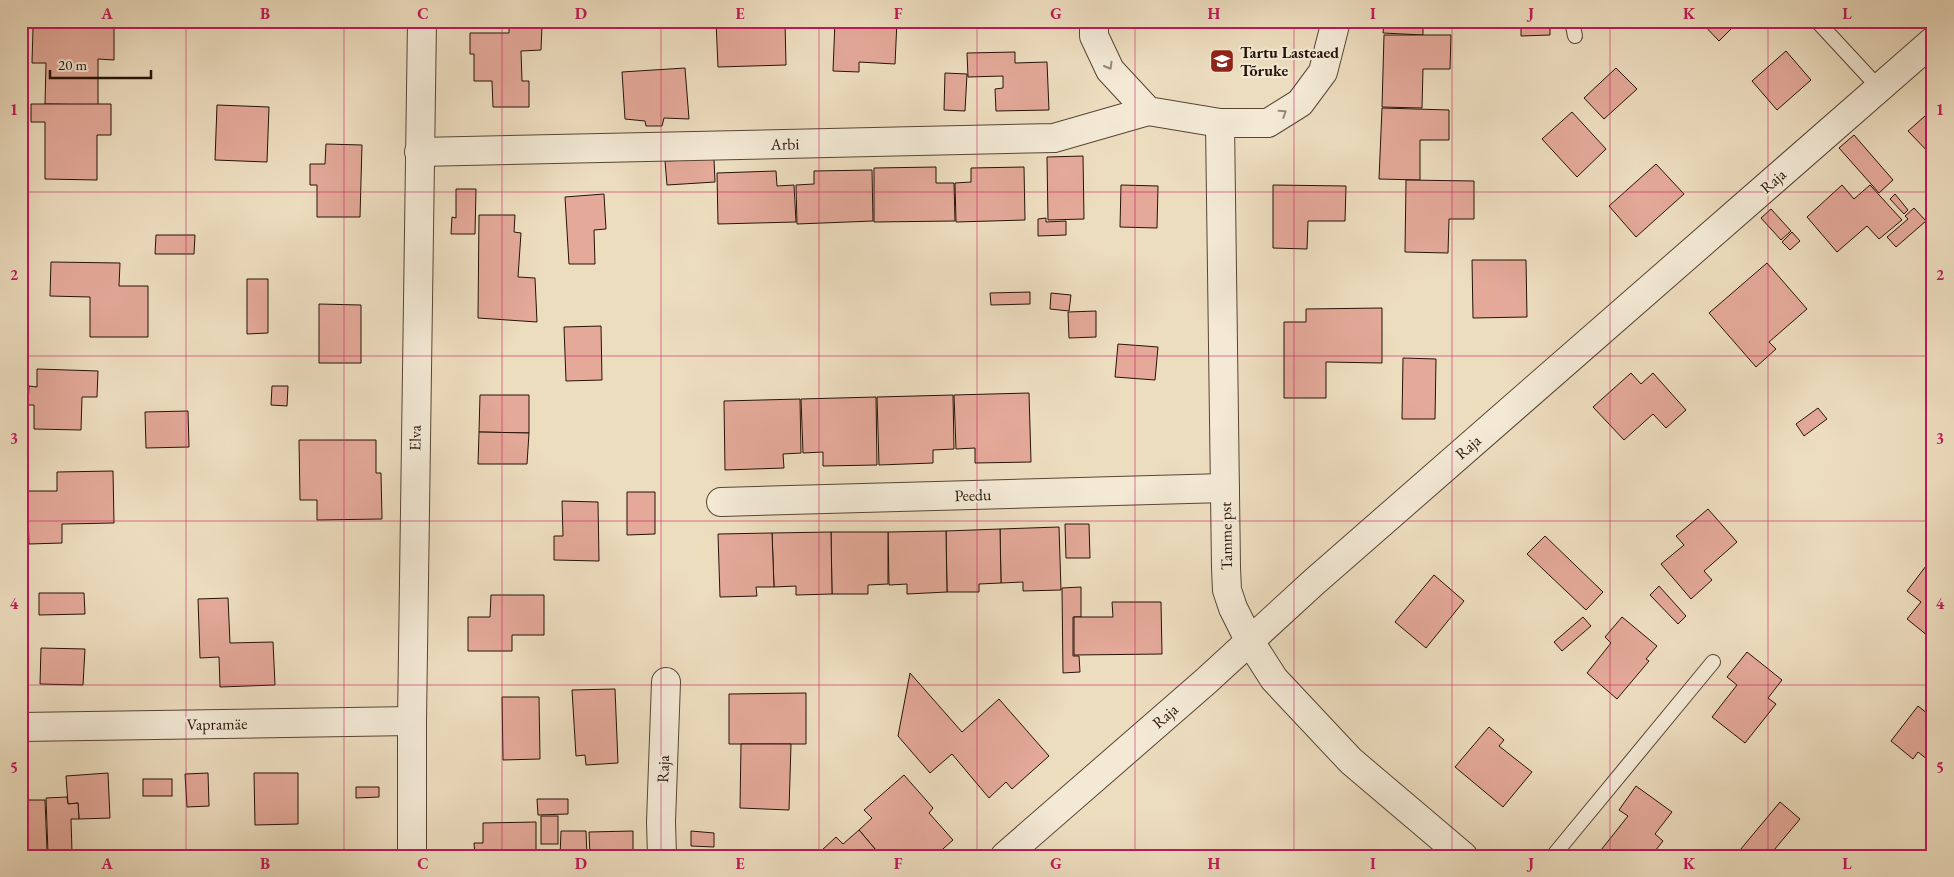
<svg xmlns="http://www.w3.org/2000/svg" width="1954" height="877" font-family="'EB Garamond',serif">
<rect width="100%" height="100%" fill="#edddbf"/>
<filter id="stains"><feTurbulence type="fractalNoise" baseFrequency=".004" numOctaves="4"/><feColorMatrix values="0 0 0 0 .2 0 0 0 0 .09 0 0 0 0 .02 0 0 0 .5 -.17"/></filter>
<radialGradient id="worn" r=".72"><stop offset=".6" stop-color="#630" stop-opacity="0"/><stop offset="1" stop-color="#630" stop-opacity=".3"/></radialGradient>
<g fill="#e4a999" stroke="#261208">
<path d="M47,21h50v8l-50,-1z"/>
<path d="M716,21h69l1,44 -68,2z"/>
<path d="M835,21h62l-2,43 -36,-2v10l-26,-1z"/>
<path d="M1384,21h39v14l-40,-2z"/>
<path d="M1521,21h29v14l-29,1z"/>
<path d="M1700,21h39l-20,20z"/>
<path d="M542,25l-1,25 -20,1 1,30h7v26h-36l-1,-26h-18v-27h-4v-21h39v-7z"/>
<path d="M33,28h81v32l-16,-1v46l-53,-1 1,-41h-14z"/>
<path d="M1384,35h67l-1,34h-27l-1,39 -40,-1z"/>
<path d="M1786,51l25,29 -34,30 -25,-29z"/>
<path d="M1015,52v11l32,-1 2,48 -53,1 -1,-22 8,-1v-12l-35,1 -1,-24z"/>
<path d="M685,68l4,51 -25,-1 -2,8h-16l-1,-5 -20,-2 -3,-47z"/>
<path d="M1616,68l21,21 -33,30 -20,-21z"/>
<path d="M945,73l22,1 -2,37 -21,-1z"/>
<path d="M31,104h80v31h-14v45l-52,-1v-57h-14z"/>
<path d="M217,105l52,2 -2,55 -52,-2z"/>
<path d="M1382,108l67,2v30h-29v40l-41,-1z"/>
<path d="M1933,109v48l-25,-26z"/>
<path d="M1572,112l34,37 -29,28 -35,-38z"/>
<path d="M1854,135l39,45 -14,13 -40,-45z"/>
<path d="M326,144l36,1 -2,72h-43v-32h-7v-21h15z"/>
<path d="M1083,156l1,63 -36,1 -1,-63z"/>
<path d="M714,159l1,23 -48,3 -2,-24z"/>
<path d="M1656,164l28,30 -48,43 -27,-31z"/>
<path d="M936,167v16h18l1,38 -81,1v-54z"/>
<path d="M1024,167l1,53 -69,2 -1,-39 16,-1v-14z"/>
<path d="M872,170l1,51 -76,3 -1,-39 18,-1v-13z"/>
<path d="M776,171l1,15 17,-1 2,37 -78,2 -1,-51z"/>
<path d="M1406,180l68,1v38h-25l-1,34 -43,-1z"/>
<path d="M1121,185l37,1 -1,42 -37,-1z"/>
<path d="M1273,185l73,1 -1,35h-37l-1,28 -34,-1z"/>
<path d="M1842,185l12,14 16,-14 32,35 -23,19 -12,-13 -30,26 -30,-35z"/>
<path d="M456,189h20l-1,45h-24l1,-17 4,1z"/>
<path d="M604,194l2,35 -12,1 1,34h-26l-4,-67z"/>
<path d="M1895,194l13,16 -4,4 -14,-15z"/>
<path d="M1914,208l12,13 -30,26 -9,-10 21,-18 -3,-3z"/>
<path d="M1771,209l20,22 -10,9 -20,-22z"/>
<path d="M479,215h36l-1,17 7,1 -3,44 17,1 2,44 -59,-4z"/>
<path d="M1046,218v4l20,-1v14l-28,1v-17z"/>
<path d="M1792,232l8,9 -10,9 -8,-8z"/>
<path d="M156,235h39l-1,19h-39z"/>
<path d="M1472,260h54l1,57 -54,1z"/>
<path d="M51,262l69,1 -1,23h29v51h-58v-40l-40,-1z"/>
<path d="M1767,263l40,46 -38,33 7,7 -20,18 -47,-54z"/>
<path d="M247,279h21v54l-21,1z"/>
<path d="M1030,292v12l-39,1 -1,-12z"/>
<path d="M1051,293l20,2 -2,16 -19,-2z"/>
<path d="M319,304l42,1v58h-42z"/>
<path d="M1382,308v55l-56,-1v36h-42v-76h22v-13z"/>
<path d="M1096,311v26l-27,1 -1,-26z"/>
<path d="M601,326l1,54 -36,1 -2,-54z"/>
<path d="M1118,344l40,3 -3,33 -40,-3z"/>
<path d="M1403,358l33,1 -1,60h-33z"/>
<path d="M37,369l61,2 -1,26h-15l-1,33 -47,-1v-24h-6l1,-19 8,1z"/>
<path d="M1631,373l10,11 12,-11 33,37 -20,18 -13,-14 -29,26 -31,-33z"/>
<path d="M272,386h16l-1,20 -16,-1z"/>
<path d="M1029,393l2,69 -56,1v-15l-19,1 -2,-54z"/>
<path d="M480,395h49v38l-50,-1z"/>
<path d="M953,395l1,54 -21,1v13l-54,2 -2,-68z"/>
<path d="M876,397l1,68 -54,1v-14l-20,1 -2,-54z"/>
<path d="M800,399l1,54 -18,1 1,14 -59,2 -1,-69z"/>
<path d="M1818,408l9,11 -23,17 -8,-12z"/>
<path d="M188,411l1,36 -43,1 -1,-36z"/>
<path d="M479,432l50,1 -2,31h-49z"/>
<path d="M299,440h77v33h5l1,46 -65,1v-20h-17z"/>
<path d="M113,471l1,52 -52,1v19l-33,1 -2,-53h30v-19z"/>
<path d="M627,492h28v42l-28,1z"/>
<path d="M562,501l36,1 1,59 -45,-1v-24h9z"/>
<path d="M1708,509l29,33 -33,29 8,9 -21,19 -30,-35 23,-19 -8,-9z"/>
<path d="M1065,524h24l1,34h-24z"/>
<path d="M1059,527l2,63 -38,1v-9l-22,1 -1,-54z"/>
<path d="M1000,529l1,54 -22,1v8h-32l-1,-61z"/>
<path d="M946,531l1,61 -40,2v-10l-18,1 -1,-53z"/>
<path d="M831,532h57v52l-20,1v9h-36z"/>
<path d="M831,532l1,62 -36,1v-9l-22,1 -2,-54z"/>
<path d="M772,533l2,54h-18l1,9 -37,1 -2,-63z"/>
<path d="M1545,536l58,56 -17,18 -59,-56z"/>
<path d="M1926,566l7,5v69l-26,-21 14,-17 -14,-11z"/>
<path d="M1434,575l30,26 -38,47 -31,-26z"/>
<path d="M1659,586l27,30 -8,8 -28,-29z"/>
<path d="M1081,587v30h-8v39h6l1,16 -17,1 -1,-85z"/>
<path d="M39,593h45l1,21 -46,1z"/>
<path d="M491,595h53v40h-32v16h-44v-34h22z"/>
<path d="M228,598l2,45 43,-1 2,43 -55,2 -1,-30 -19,1 -2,-59z"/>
<path d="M1112,602h49l1,52 -88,1v-38h39z"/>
<path d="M1583,617l8,9 -29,25 -8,-9z"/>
<path d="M1622,617l35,29 -11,13 3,2 -32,38 -30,-26 24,-30 -6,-6z"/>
<path d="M41,648l44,1 -2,36 -43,-1z"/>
<path d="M1747,652l35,28 -14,18 8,6 -31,39 -33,-26 25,-32 -10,-8z"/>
<path d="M910,673l52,59 37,-33 50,57 -37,33 -6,-7 -17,16 -37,-44 -22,19 -32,-37z"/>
<path d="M615,689l3,74 -32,2 -1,-10 -9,1 -4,-66z"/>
<path d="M806,693v51h-77v-50z"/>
<path d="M502,697h37l1,62 -37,1z"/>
<path d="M1918,706l15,12v46l-15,-12 -5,7 -22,-18z"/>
<path d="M1489,727l15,13 -5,6 33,26 -29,35 -48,-40z"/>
<path d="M741,744h50l-2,66 -49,-2z"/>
<path d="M108,773l2,45 -31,1 -1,-16 -10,1 -2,-28z"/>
<path d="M208,773l1,33 -22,1 -2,-33z"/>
<path d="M254,773h44v51l-43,1z"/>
<path d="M904,775l29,33 -4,5 24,27 -18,16h-54l-22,-26 13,-12 -8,-8z"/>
<rect x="143" y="779" width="29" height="17"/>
<path d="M1636,786l36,26 -17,22 8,7 -12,15h-42l-8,-6 27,-34 -9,-6z"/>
<path d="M356,787h23v10l-23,1z"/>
<path d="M67,797l1,7 10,-1 1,16h-8l1,33 -24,1 -2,-55z"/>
<path d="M537,799h31v15l-30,1z"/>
<path d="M26,800h19l2,50 -20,1z"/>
<path d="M1780,802l20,17 -31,37h-34z"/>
<rect x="541" y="816" width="17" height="28"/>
<path d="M536,822v28l-18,1v5h-43l-1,-13h9v-20z"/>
<path d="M859,830l22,26h-56l-4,-5 15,-14 7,7z"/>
<path d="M561,831h25l1,25h-27z"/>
<path d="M633,831v25h-43l-1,-24z"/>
<path d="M691,831l23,2v14l-23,-1z"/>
<path d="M720,850l1,6h-31v-3z"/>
</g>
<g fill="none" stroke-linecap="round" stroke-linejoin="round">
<defs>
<g id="lane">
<path d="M1572,21l3,15"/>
<path d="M1817,21l63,68"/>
<path d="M1553,856l160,-194"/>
</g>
<g id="street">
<path d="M1094,21v15l16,34 38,41 72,12h48l32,-20 23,-31 13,-51"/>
<path d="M1220,123l6,445 1,22 6,18 16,32 25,39 77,82 112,95"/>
<path d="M419,152l635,-14 94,-27"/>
<path d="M721,502l504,-14"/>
<path d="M21,727l391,-6"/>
<path d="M412,856v-135l10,-700"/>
<path d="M662,856l-1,-34 5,-140"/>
<path d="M1005,856l200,-174 109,-100 619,-541"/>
</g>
</defs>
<use href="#lane" stroke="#584536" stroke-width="16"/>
<use href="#street" stroke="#584536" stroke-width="30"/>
<use href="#lane" stroke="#f3e9d5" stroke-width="14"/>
<use href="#street" stroke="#f3e9d5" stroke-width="28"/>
</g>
<defs><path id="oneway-chevron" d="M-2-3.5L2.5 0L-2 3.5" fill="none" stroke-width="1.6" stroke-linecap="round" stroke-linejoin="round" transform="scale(1.25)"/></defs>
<g stroke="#978879">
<use href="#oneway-chevron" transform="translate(1109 66) rotate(60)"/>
<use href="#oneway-chevron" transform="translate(1283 113) rotate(-33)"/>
</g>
<path fill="none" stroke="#c2185b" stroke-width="1" stroke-opacity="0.55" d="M186,21v835M344,21v835M502,21v835M661,21v835M819,21v835M977,21v835M1135,21v835M1294,21v835M1452,21v835M1610,21v835M1768,21v835M21,192h1912M21,356h1912M21,521h1912M21,685h1912"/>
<defs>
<symbol id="school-square" viewBox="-11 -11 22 22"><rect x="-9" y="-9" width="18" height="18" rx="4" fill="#8f2418" stroke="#f3e9d5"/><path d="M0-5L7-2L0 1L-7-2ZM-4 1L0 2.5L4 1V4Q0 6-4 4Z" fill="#fff"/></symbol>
</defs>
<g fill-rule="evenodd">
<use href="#school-square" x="1208" y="47" width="28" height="28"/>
</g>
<g text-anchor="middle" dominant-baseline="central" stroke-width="4.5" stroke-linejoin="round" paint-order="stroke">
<g font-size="16" font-weight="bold" fill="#261208" stroke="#f3e9d5" text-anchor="start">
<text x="1240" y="52">Tartu Lasteaed<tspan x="1240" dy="18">Tõruke</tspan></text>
</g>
<g font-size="16" fill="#261208" stroke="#f3e9d5">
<text transform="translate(785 144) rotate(-1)">Arbi</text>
<text transform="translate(1773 181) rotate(-41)">Raja</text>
<text transform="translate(415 438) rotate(-89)">Elva</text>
<text transform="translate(1468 447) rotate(-41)">Raja</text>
<text transform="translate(973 495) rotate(-2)">Peedu</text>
<text transform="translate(1226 536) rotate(-91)">Tamme pst</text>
<text transform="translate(1165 716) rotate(-41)">Raja</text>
<text transform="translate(217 724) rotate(-1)">Vapramäe</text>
<text transform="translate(663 769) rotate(-88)">Raja</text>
</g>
</g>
<rect width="1954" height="877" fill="none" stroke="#edddbf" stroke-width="55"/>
<path d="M50 70v8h101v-8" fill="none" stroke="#261208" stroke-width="2.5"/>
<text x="58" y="70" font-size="15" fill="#261208" stroke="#f3e9d5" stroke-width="4" paint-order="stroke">20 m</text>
<rect x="28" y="28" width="1898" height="822" fill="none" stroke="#c2185b" stroke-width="2"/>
<g font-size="16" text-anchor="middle" font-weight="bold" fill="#c2185b">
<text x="107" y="19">A</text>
<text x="265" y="19">B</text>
<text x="423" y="19">C</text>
<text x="581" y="19">D</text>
<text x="740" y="19">E</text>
<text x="898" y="19">F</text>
<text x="1056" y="19">G</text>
<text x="1214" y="19">H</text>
<text x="1373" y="19">I</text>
<text x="1531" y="19">J</text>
<text x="1689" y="19">K</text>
<text x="1847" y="19">L</text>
<text x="14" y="115">1</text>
<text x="1940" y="115">1</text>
<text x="14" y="280">2</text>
<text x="1940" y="280">2</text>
<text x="14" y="444">3</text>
<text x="1940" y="444">3</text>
<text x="14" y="609">4</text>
<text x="1940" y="609">4</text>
<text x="14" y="773">5</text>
<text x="1940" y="773">5</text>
<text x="107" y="869">A</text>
<text x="265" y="869">B</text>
<text x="423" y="869">C</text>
<text x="581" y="869">D</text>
<text x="740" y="869">E</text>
<text x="898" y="869">F</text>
<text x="1056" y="869">G</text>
<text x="1214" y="869">H</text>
<text x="1373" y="869">I</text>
<text x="1531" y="869">J</text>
<text x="1689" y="869">K</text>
<text x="1847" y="869">L</text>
</g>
<rect width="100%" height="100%" filter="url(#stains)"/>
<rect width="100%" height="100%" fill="url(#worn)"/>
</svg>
